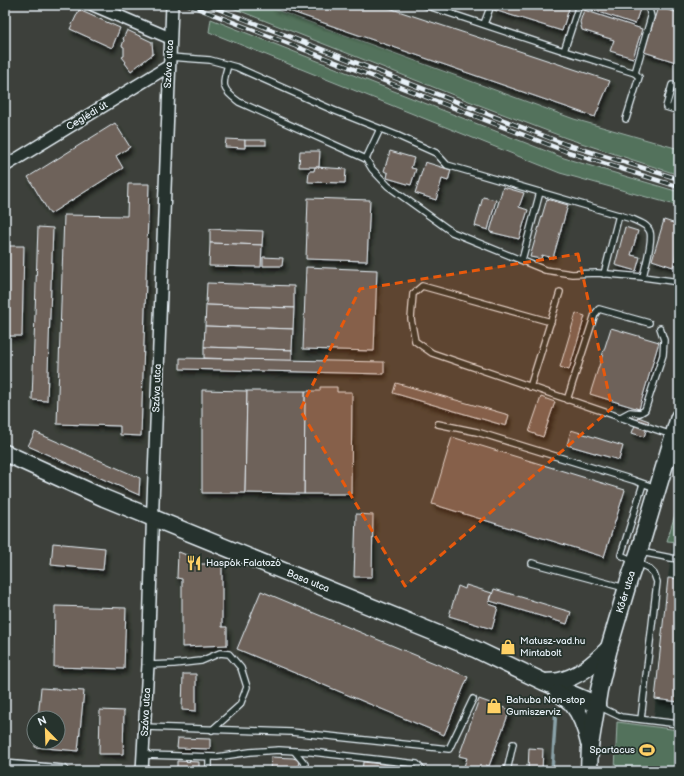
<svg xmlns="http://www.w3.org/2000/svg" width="684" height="776" font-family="'Balsamiq Sans',sans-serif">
<defs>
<filter id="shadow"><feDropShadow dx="2.5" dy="4.5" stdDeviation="2" flood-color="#0009"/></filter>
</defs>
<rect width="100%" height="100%" fill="#26332d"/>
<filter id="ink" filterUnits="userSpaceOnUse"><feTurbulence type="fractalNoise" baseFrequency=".025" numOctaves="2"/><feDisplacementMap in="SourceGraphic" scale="8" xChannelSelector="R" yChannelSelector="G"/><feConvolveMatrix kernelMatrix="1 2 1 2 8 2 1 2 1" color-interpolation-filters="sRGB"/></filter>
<g filter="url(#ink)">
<g fill="#3c413a" fill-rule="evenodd">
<path d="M5,5h220l241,95 100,38 113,37v17l-115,-34 -353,-138 -2,12 351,141 119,33v295l-12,40 6,1 -5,36 -14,139 25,1v12l-61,-8 -3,49h-610zM34,718h24v24h-24z"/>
<path d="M263,5h416v144l-105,-30z"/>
</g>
<g fill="#53725b" stroke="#9eb2aa">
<path d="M225,5h38l311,114 105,30v26l-113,-37 -100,-38z"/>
<path d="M211,19l353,139 115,34v14l-119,-33 -351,-141z"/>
<path d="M679,501v41l-12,-1z"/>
<path d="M617,722l62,8v41h-64z"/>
</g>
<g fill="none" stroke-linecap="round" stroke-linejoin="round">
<path stroke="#8aa1a8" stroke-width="3.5" d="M552,771l4,-63"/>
</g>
<g fill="#6e625a" stroke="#e8f1f8" filter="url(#shadow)">
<path d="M272,5h53l10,4 2,-4h43l230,76 -15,36z"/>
<path d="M496,5h74l-8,26 -68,-21z"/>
<path d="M585,5h44l11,4 -5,15 -51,-17z"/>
<path d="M658,7l21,6v50l-35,-11z"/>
<path d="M79,10l41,18 -8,20 -42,-19z"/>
<path d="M584,10l58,19 -9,29 -23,-7 4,-11 -32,-10 -2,-8z"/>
<path d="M127,30l25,12 1,12 -22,17 -6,-8 1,-1 -4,-5 2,-1v-9l-2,-1 2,-6 -1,-1z"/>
<path d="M667,89l12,4v9l-15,-4z"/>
<path d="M115,123l15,24 -14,9 7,12 -73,46 -22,-37z"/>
<path d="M226,139l19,1v8l-20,-1z"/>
<rect x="245" y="140" width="21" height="5"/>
<path d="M300,151h20l-1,16h-20z"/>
<path d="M390,151l24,7 -3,10 5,1 -5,16 -24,-7 1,-5 -4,-2z"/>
<path d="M425,162l26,8 -3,11 -6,-2 -6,21 -21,-7z"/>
<path d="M315,167l31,2 -1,14 -37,-1 1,-11h5z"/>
<path d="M128,184h21l-8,252 -21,-1v-9l-63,-2 7,-209 63,1z"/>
<path d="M503,187l21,6 -5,14 9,3 -9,29 -29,-7z"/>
<path d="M483,197l13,3 -8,30 -13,-4z"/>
<path d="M308,198l62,2 -3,61 -61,-2z"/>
<path d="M547,199l21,6 -15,53 -11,-3 -1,4 -11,-2z"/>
<path d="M664,220l15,5v19l-6,23 -21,-7z"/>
<path d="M38,227l15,1 -6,173 -15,-1z"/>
<path d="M625,227l13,4 -7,24 9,2 -4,14 -21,-6z"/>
<path d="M210,229l53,2 -1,14 -52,-2z"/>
<path d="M210,243l52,2 -1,22 -52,-1z"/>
<path d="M5,246h19l-2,90h-17z"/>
<path d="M263,257l20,1 -1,8h-19z"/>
<path d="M306,267l71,3 -3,81 -71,-2z"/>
<path d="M207,283l87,3v22l-88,-3z"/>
<path d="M206,305l88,3 -1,21 -88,-3z"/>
<path d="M576,313l9,3 -16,54 -9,-3z"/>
<path d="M205,326l88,3 -1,21 -88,-3z"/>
<path d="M611,328l48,14 -20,67 -49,-15z"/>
<path d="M204,347l88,3v11l-88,-3z"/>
<path d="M180,358l204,4v12l-204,-5z"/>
<path d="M396,383l113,32 -3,11 -113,-33z"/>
<path d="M320,387h17v5h15l-1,102h-47l1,-103h15z"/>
<path d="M202,390l45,1 -2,102h-43z"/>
<path d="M247,391h58l-1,103 -59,-1z"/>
<path d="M541,397l14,5 -12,35 -14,-5z"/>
<path d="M638,417l11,4 -5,16 -12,-4z"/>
<path d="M571,430l52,16 -4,14 -52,-15z"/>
<path d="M35,432l105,46 -1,17 -111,-49z"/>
<path d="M452,437l173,53 -21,67 -172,-53z"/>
<path d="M356,514l17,1 -1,62h-18z"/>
<path d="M53,543l52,5 -2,22 -52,-5z"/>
<path d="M179,552l20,8v4h23v63h5v18l-45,2v-68l-5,-1 1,-25z"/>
<path d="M668,578l11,1v123l-24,-3z"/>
<path d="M466,585l26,8 -3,11 9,3 -6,22 -43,-13 9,-30 7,3z"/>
<path d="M494,589l77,23 -4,12 -77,-23z"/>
<path d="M261,591l207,86 -24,58 -207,-86z"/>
<path d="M55,606l71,2 -2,61 -70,-2z"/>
<path d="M183,674h13v37l-14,-1z"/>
<path d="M41,688l43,3 -6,60 -43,-4v-5h23v-24h-20z"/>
<path d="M479,699l31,11 -21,56 -3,-1 -2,6h-29l2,-4 6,2 4,-11 -8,-2z"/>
<path d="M100,710l24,1 -1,43h-24z"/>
<path d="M178,738l32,1v10l-33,-1z"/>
<path d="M529,748l14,1 -1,22h-14z"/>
<path d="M271,757l22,1 6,2 -1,11h-28z"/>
<path d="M177,761l22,1v9h-22z"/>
<path d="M363,762l47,5 -1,4h-47z"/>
</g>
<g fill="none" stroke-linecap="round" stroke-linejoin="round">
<defs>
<g id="lane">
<path d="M425,5l139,46 71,22 4,4 -13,42"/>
<path d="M676,5l3,1"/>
<path d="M484,24l7,-19"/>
<path d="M564,51l15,-46"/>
<path d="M170,57l40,3 26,7 97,43 63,25 40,18 11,12 185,54c7,3 16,6 18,13 3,9 -5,35 -7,45"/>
<path d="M228,65c-6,20 -7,24 11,37l127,57 6,10 16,17 64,46 93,38 27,4 25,-1 46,4 36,5"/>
<path d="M635,73l16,-56 -3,-12"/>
<path d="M679,87l-7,-2 -6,22 13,4"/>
<path d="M672,108l7,-21"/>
<path d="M366,159l14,-30"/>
<path d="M522,260l18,-68"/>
<path d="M604,274l15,-59"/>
<path d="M551,322l-129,-36 -9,8 -2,25 4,22 17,12 240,82"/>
<path d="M530,387l30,-95"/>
<path d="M567,400l28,-86 4,-5 50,14"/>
<path d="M619,418l11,-6 10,1 5,-3 18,-55 1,-15 -4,-12"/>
<path d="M438,424l39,8 156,48 23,8"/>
<path d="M641,552l30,6 8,1"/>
<path d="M532,563l93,25"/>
<path d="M148,665l26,-1 27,-3 19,-8 9,1 12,14 6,19 -7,18 -28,25"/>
<path d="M598,706l23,11 58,7"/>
<path d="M641,719l16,-137 -3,-8 -6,-6 -27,-13 22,-71"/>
<path d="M145,727l146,5 158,17 24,-50"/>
<path d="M295,752l10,12v7"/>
<path d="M143,755l74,2 33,-5 29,-2 33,2 105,12 6,7"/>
<path d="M209,771v-14"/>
<path d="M507,771l6,-27"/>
</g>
<g id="street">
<path d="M93,5l77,33"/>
<path d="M5,166l164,-100"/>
<path d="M5,766l58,5"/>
<path d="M142,771l6,-106 5,-163 19,-497"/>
</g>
<g id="secondary">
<path d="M5,453l99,45 371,151 69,33 42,18 11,5"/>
<path d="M546,682c4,-1 9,0 13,-1 20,-4 36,-18 50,-33"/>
<path d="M558,693c5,4 11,7 15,12 9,11 13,25 16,38"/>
<path d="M589,771l1,-25 9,-56 10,-42 20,-68 10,-29 40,-134"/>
</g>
</defs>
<use href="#lane" stroke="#e8f1f8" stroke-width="8"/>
<use href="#street" stroke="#e8f1f8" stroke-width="14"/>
<use href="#secondary" stroke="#e8f1f8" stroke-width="19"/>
<use href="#lane" stroke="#26332d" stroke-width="5.5"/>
<use href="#street" stroke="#26332d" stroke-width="11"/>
<use href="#secondary" stroke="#26332d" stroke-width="16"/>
<defs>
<g id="rail">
<path d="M189,5l376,146 114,36"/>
<path d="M208,5l357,139 114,35"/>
</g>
</defs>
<use href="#rail" stroke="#e8f1f8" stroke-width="4.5"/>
<use href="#rail" stroke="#26332d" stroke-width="3" stroke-dasharray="9" stroke-linecap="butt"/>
</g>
</g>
<path fill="#e8590c" fill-opacity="0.2" stroke="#e8590c" stroke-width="3" stroke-dasharray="8 5" stroke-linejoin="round" d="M578,254l34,154 -207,178 -105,-176 60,-121z"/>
<defs>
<symbol id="restaurant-bare" viewBox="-9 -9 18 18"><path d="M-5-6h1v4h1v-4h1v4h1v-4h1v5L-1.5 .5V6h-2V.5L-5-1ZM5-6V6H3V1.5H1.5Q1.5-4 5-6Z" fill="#ffd166" stroke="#26332d" stroke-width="2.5" paint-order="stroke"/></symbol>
<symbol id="shop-bare" viewBox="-9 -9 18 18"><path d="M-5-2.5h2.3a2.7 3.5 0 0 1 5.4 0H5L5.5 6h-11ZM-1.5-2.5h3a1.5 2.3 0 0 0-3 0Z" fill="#ffd166" stroke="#26332d" stroke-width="2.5" paint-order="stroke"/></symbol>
<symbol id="stadium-bare" viewBox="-9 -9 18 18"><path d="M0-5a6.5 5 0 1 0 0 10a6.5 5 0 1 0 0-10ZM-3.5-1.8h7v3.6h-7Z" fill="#ffd166" stroke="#26332d" stroke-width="2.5" paint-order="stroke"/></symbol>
</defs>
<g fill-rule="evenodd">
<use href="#restaurant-bare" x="183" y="552" width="22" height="22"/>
<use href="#shop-bare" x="497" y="636" width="22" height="22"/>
<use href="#shop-bare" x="483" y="695" width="22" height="22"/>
<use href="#stadium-bare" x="636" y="739" width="22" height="22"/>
</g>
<g text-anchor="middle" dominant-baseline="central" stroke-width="3.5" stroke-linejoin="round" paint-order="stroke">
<g font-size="10" fill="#e8f1f8" stroke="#26332d">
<text transform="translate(169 64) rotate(-87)">Száva utca</text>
<text transform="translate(87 116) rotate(-31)">Ceglédi út</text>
<text transform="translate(157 388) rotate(-88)">Száva utca</text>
<text transform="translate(308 581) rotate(22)">Basa utca</text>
<text transform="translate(626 592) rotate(-73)">Kőér utca</text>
<text transform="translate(146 712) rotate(-87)">Száva utca</text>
</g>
<g font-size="10" fill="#e8f1f8" stroke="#26332d" text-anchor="start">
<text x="206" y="563">Haspók Falatozó</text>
<text x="520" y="641">Matusz-vad.hu<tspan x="520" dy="12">Mintabolt</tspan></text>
<text x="506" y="700">Bahuba Non-stop<tspan x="506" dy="12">Gumiszerviz</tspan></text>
<text x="635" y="750" text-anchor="end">Spartacus</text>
</g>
</g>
<rect width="684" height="776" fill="none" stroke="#26332d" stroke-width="20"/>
<rect x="10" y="10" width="664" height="756" fill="none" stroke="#e8f1f8" stroke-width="1.5" filter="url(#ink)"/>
<g transform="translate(46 730) rotate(337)"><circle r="19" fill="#26332d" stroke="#747f7e"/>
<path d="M0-3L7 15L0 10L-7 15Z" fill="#ffd166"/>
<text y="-6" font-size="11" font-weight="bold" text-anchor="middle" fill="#e8f1f8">N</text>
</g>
</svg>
